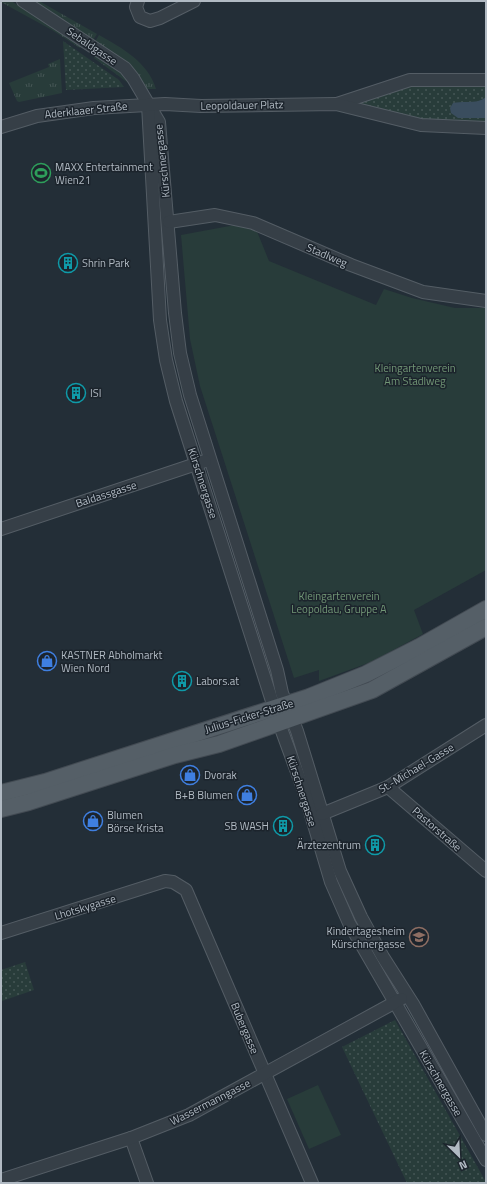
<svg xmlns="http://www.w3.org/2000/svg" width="487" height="1184" font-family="'Titillium Web',sans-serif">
<defs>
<pattern id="grass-tufts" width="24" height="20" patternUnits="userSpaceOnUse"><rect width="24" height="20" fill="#283c3a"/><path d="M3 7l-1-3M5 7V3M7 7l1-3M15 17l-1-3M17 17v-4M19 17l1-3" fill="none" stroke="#455655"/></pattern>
<pattern id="park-dots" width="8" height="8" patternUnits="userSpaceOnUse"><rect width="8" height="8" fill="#283c3a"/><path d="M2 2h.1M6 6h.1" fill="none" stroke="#455655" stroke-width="1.8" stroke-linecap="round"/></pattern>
</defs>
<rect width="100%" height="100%" fill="#232e37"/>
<g fill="url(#grass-tufts)">
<path d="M11,1l72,44 -3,3 -28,-18 -51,-28z"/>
<path d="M30,1h9l58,33 -4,6z"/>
<path d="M99,35c23,13 49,27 57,54h-10l-51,-47z"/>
<path d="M96,54l24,16 11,15 -37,-27z"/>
<path d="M60,59l2,34 -43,9 -2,-1 -8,-18 40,-16 -1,-3z"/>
</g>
<g fill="url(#park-dots)">
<path d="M63,41l56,39 5,7 -58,3z"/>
<path d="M410,80h76v48l-65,-3 -85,-21z"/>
<path d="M25,962l9,28 -32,11 -1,-31z"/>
<path d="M395,1020l91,162v1h-79l-65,-136z"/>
</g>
<g fill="#283c3a">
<path d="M235,225l21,4 13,32 107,44 8,-16 28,9 43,10h31v262l-72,40 9,24 -52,28 -52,19v-11l-25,8 -94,-292 -10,-47 -9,-104z"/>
<path d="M318,1085l23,50 -32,14 -22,-50z"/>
</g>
<path fill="#3a4d5e" d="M486,97v21h-28l-7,-5 -1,-5 3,-5c13,-3 23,2 33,-6z"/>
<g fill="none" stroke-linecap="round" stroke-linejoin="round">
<defs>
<g id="minor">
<path d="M23,1l102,67 8,10 26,44 16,191 5,40 10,42 87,275 5,23 15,38 43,140 21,46 22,40 30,47 73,131"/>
<path d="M138,1l-2,6 4,10 10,4 10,-3 34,-17"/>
<path d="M337,104l73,-24h76"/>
<path d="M148,105l12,215 6,40 10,41 103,322 25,68 27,91 18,41 137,237"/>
<path d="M1,127l36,-11 57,-8 71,-4 36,2 135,-2 85,21 65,3"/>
<path d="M169,222l46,-7 38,8 98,42 72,27 63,9"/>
<path d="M1,529l204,-68"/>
<path d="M388,787l98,84"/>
<path d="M322,814l66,-27 98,-62"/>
<path d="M1,933l164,-52 8,1 13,8 126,293"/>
<path d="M131,1138l16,45"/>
<path d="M1,1180l130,-42 58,-23 212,-116"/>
</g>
<g id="major">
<path d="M1,793l44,-11 264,-85 57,-23 53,-27 67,-38"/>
<path d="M1,809l28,-7 146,-47 44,-11 153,-54 114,-63"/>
</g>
</defs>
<use href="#minor" stroke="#545d65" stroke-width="14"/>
<use href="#major" stroke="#434b53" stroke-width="18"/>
<use href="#minor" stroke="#363f47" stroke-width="12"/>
<use href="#major" stroke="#555f67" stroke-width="16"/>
</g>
<defs>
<symbol id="stadium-ring" viewBox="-11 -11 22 22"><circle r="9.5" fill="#1c242c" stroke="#2e9e5b" stroke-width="1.5"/><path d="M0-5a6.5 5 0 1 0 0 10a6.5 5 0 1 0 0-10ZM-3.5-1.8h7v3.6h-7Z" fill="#2e9e5b"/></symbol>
<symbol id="building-ring" viewBox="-11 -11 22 22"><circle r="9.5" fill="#1c242c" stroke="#0f9aa8" stroke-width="1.5"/><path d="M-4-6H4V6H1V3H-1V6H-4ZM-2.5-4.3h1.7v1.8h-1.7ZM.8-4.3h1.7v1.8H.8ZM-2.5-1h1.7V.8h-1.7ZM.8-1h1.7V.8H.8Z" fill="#0f9aa8"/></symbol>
<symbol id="shop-ring" viewBox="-11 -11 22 22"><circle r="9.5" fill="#1c242c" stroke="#3f7fe0" stroke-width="1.5"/><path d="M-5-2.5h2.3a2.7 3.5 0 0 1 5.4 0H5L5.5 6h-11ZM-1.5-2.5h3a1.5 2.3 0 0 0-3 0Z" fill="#3f7fe0"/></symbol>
<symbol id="school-ring" viewBox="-11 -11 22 22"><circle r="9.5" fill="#1c242c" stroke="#8d6e63" stroke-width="1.5"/><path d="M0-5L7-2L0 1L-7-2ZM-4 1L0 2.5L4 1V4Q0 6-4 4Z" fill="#8d6e63"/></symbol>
</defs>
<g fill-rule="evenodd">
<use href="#stadium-ring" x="30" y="162" width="22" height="22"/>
<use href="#building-ring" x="57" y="252" width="22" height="22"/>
<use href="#building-ring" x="65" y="382" width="22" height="22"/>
<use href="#shop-ring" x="36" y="650" width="22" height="22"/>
<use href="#building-ring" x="171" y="670" width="22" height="22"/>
<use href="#shop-ring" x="179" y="764" width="22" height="22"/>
<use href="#shop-ring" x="236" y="784" width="22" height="22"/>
<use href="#shop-ring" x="82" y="810" width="22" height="22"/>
<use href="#building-ring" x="272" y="815" width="22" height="22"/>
<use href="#building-ring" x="364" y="834" width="22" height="22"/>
<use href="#school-ring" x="408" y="926" width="22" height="22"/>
</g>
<g text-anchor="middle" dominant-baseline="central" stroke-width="3" stroke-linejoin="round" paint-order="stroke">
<g font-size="11" fill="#b1bac3" stroke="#1c242c">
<text transform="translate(92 46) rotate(34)">Sebaldgasse</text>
<text transform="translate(242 105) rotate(-1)">Leopoldauer Platz</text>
<text transform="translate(86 110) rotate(-6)">Aderklaaer Straße</text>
<text transform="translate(162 161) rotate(-96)">Kürschnergasse</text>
<text transform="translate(327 255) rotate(23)">Stadlweg</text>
<text transform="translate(203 483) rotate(72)">Kürschnergasse</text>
<text transform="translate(106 494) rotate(-18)">Baldassgasse</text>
<text transform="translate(249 716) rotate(-17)">Julius-Ficker-Straße</text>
<text transform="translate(416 768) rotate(-31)">St.-Michael-Gasse</text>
<text transform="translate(302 791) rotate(72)">Kürschnergasse</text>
<text transform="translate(437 829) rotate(41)">Pastorstraße</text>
<text transform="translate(85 907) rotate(-17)">Lhotskygasse</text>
<text transform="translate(245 1028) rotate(67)">Bubergasse</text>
<text transform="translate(441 1083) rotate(60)">Kürschnergasse</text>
<text transform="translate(210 1102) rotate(-27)">Wassermanngasse</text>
</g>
<g font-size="11" fill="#b1bac3" stroke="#1c242c" text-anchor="start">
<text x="55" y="167">MAXX Entertainment<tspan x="55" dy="13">Wien21</tspan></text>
<text x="82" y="263">Shrin Park</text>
<text x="90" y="393">ISI</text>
<text x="61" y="655">KASTNER Abholmarkt<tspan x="61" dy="13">Wien Nord</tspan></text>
<text x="196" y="681">Labors.at</text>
<text x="204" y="775">Dvorak</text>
<text x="233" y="795" text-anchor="end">B+B Blumen</text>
<text x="107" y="815">Blumen<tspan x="107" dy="13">Börse Krista</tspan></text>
<text x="269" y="826" text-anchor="end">SB WASH</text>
<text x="361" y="845" text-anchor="end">Ärztezentrum</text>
<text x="405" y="931" text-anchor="end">Kindertagesheim<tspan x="405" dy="13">Kürschnergasse</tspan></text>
</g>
<g font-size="11" fill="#729776" stroke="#1c242c">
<text x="415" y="368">Kleingartenverein<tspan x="415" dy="13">Am Stadlweg</tspan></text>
<text x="339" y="596">Kleingartenverein<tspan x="339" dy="13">Leopoldau, Gruppe A</tspan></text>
</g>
</g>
<rect width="487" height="1184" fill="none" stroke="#b1bac3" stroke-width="4"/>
<g transform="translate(459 1156) rotate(156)" stroke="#1c242c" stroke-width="3" paint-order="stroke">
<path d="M0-3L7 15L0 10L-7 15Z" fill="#b1bac3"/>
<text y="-6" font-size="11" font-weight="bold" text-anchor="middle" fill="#b1bac3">N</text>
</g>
</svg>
